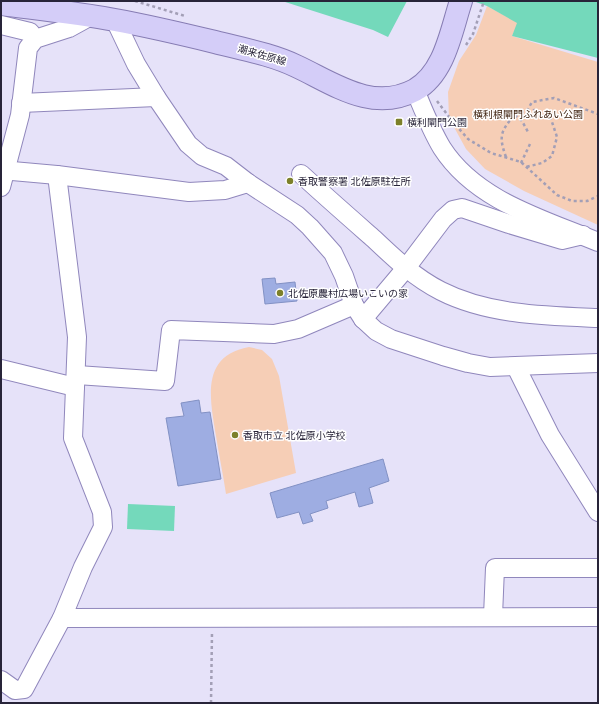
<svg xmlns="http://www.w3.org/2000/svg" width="599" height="704" font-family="Montserrat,'Noto Sans JP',sans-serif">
<rect width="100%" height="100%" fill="#e6e2f9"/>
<g fill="#f6ceb6">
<path d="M487,6l31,17 -6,13 86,26v163l-74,-34 -39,-22 -19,-20 -17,-31 -1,-26 11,-31 17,-26z"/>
<path d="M249,347l13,3 10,9 7,17 17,97 -70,21c-3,-20 -7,-39 -10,-58 -6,-37 -16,-80 33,-89z"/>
</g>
<g fill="#74d9bb">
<path d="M282,1h125l-19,36 -15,-7z"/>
<path d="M473,1h125v57l-86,-22 5,-13 -30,-17z"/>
<path d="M128,504l47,2 -1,25 -47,-2z"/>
</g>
<g fill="#9eade2" stroke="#8291c4">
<path d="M275,278l1,6 19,-2 2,19 -32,3 -3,-25z"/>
<path d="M199,400l2,13 9,-1 11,67 -43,7 -12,-68 18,-2 -3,-13z"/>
<path d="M383,459l6,22 -20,7 4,15 -14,4 -4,-15 -29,9 2,7 -18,6 3,7 -10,3 -4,-12 -22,6 -7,-25z"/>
</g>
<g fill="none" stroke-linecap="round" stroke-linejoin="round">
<defs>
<g id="minor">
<path d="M115,20l21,44 20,33 32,47 14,12 24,10 22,17 49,32 13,12 23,26 11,23 10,29 9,14 13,12 15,8 52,17 25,7 22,4 108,-4"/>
<path d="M1,25l29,7 5,7"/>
<path d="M415,90c8,19 16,40 27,58 34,53 101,71 156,94"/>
<path d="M21,103l135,-6"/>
<path d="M1,170l56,5 132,17 36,-2 23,-7"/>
<path d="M301,174c24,22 48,43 73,65 20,19 41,39 67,52 47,24 106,25 157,27"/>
<path d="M1,187l19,-72 8,-67 7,-9 34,-11 20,-11"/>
<path d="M363,319l43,-51 37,-49 10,-9 9,-2 47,16 53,16 21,-5"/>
<path d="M516,367l34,68 48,77"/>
<path d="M1,369l74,18"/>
<path d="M77,375l88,6 6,-51 103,4 24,-5 56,-24"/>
<path d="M493,616l2,-48h103"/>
<path d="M62,618l536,-1"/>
<path d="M1,680l14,10 9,-1 38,-71 21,-51 20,-40 -1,-15 -29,-74 4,-101 -20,-162"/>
</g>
<path id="major" d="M1,4c38,5 76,9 114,16 33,6 67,14 100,22 27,7 56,12 81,24 37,17 76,47 119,24 30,-17 36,-59 46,-89"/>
</defs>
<use href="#minor" stroke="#9087bc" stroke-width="20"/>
<use href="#major" stroke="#867cb3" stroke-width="24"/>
<g stroke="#a39fb6" stroke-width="2.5" stroke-dasharray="3 3" stroke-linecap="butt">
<path d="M135,1l50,15"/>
<path d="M466,45l7,-11 11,-33"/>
<path d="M437,101l16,21 15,17 23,14 30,9 36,33 15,6h15l11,-5"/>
<path d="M527,111l5,-9 22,-4 44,16"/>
<path d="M515,115l7,6 6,11"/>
<path d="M506,157c-8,-22 -5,-26 10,-44l19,-3 16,9 6,18 -5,19 -10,7 -16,4"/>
<path d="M521,163l9,-19"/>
<path d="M211,703l1,-71"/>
</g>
<use href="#minor" stroke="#fff" stroke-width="18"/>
<use href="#major" stroke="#d4cdf8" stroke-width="22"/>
</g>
<g fill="#7c802a" stroke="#fff" stroke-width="1.5">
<rect x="395" y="118" width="8" height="8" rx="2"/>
<circle cx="290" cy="181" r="4"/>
<circle cx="280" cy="293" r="4"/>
<circle cx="235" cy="435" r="4"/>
</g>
<g text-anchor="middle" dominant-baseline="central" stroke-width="3" stroke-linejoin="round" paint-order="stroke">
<g font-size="10" fill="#282439" stroke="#fff">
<text transform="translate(262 55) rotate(16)">潮来佐原線</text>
</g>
<g font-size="10" fill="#3e210e" stroke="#fff">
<text x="528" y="114">横利根閘門ふれあい公園</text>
</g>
<g font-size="10" fill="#282439" stroke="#fff" text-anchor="start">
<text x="407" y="122">横利閘門公園</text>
<text x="298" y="181">香取警察署 北佐原駐在所</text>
<text x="288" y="293">北佐原農村広場いこいの家</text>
<text x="243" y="435">香取市立 北佐原小学校</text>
</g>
</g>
<rect width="599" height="704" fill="none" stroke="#282439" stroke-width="4"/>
</svg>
